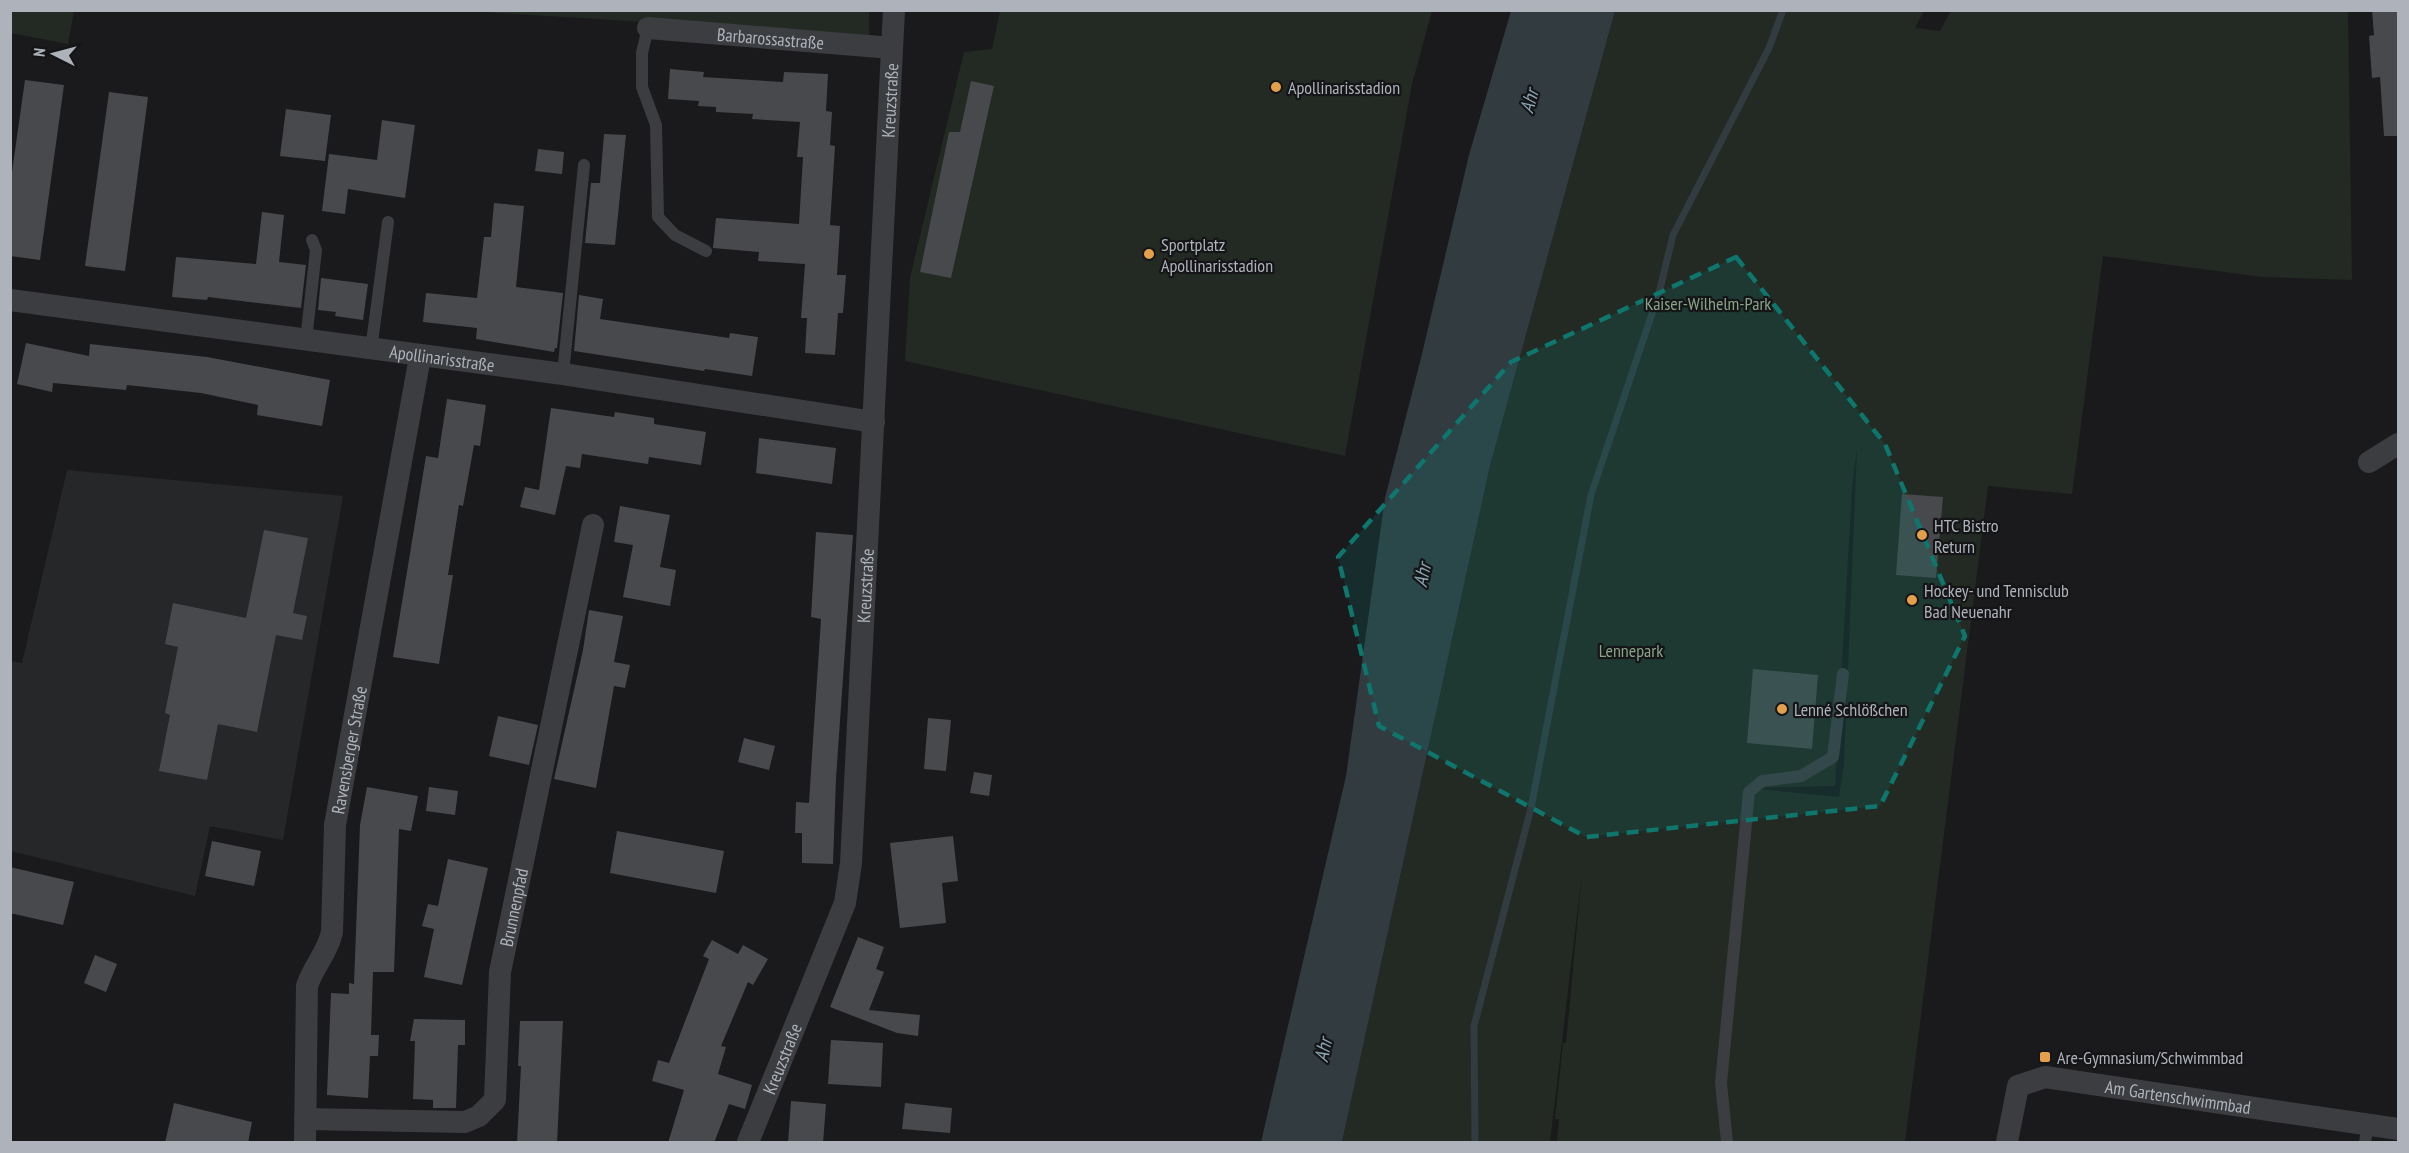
<svg xmlns="http://www.w3.org/2000/svg" width="2409" height="1153" font-family="'PT Sans Narrow',sans-serif">
<rect width="100%" height="100%" fill="#1a1a1c"/>
<path fill="#262729" d="M67,470l276,26 -60,344 -73,-14 -15,70 -184,-45v-190l11,2z"/>
<g fill="#222a23" fill-rule="evenodd">
<path d="M10,11h64l-6,33 -57,-11z"/>
<path d="M467,11h402v25z"/>
<path d="M1000,11h432l-20,73 -67,372 -440,-95 5,-83 54,-226 28,-3z"/>
<path d="M1615,11h309l-9,17 25,3 11,-20h397l4,269 -90,-3 -159,-21 -31,238 -84,-8 -83,656h-348l2,-23h-4l8,-76h3l16,-170 -32,269h-208l148,-676zM1857,449l-13,315 -5,33 -90,-9 86,-2 17,-299z"/>
</g>
<path fill="#313b40" d="M1511,11h104l-125,455 -148,676h-81l85,-366 39,-278 36,-140 48,-203z"/>
<g fill="none" stroke-linecap="round" stroke-linejoin="round">
<path stroke="#313b40" stroke-width="7" d="M1475,1142l-1,-116 57,-218 60,-313 68,-202 14,-58 96,-187 14,-38"/>
</g>
<g fill="#47494c">
<path d="M2372,10h26v126h-14l-4,-59 -8,1 -3,-42 5,-1z"/>
<path d="M670,69l34,3 -1,5 80,5 1,-10 44,2 -2,37 6,1 -2,33 5,1 -5,79 10,1 -3,49h9l-3,38h-5l-3,42 -30,-2 2,-35h-6l4,-54 -47,-3 1,-9 -46,-4 3,-30 83,6 4,-67h-6l3,-35 -48,-3 1,-5 -37,-2v-5l-18,-1 1,-5 -31,-2z"/>
<path d="M25,80l39,5 -24,175 -30,-4v-70z"/>
<path d="M971,81l23,5 -43,192 -31,-6 29,-140h11z"/>
<path d="M109,92l39,5 -23,174 -40,-5z"/>
<path d="M286,109l45,6 -6,46 -45,-5z"/>
<path d="M382,120l33,5 -10,73 -57,-9 -3,25 -23,-3 7,-57 48,6z"/>
<path d="M604,134l22,1 -11,110 -30,-2 6,-60h9z"/>
<path d="M538,149l26,3 -2,22 -27,-3z"/>
<path d="M494,203l30,3 -8,81 47,6 -6,55h-2l-1,4 -78,-13 1,-11 -54,-6 3,-29 51,5 7,-61h7z"/>
<path d="M262,212l22,3 -5,47 27,3 -5,43 -93,-11 -1,3 -35,-3 4,-40 80,7z"/>
<path d="M321,278l47,6 -5,36 -28,-4 1,-4 -18,-2z"/>
<path d="M579,295l24,4 -3,20 129,19 1,-5 28,4 -6,39 -47,-7 -1,2 -130,-20z"/>
<path d="M26,343l63,13 1,-12 117,13 123,23 -8,46 -65,-11 1,-10 -57,-12 -74,-8 -1,5 -73,-7 -1,9 -35,-8z"/>
<path d="M447,399l39,6 -6,41 -6,-1 -11,61 -4,-1 -11,70h5l-14,89 -46,-7 33,-201 12,2z"/>
<path d="M551,408l63,9 1,-5 39,6v6l52,8 -5,33 -52,-8 -1,7 -66,-10 -2,14 -14,-2 -11,49 -35,-8 5,-20 14,3z"/>
<path d="M759,438l77,10 -4,36 -76,-11z"/>
<path d="M1902,494l41,3 -7,81 -40,-3z"/>
<path d="M620,506l50,9 -10,52 16,3 -6,36 -47,-9 10,-52 -19,-3z"/>
<path d="M264,530l44,8 -15,75 14,3 -5,24 -26,-5 -19,97 -39,-8 -11,56 -48,-9 11,-56 -5,-2 13,-66 -13,-3 8,-41 73,15z"/>
<path d="M816,532l37,3 -17,243 -3,86 -31,-1v-30h-7l1,-31 13,1 3,-47 9,-137 -10,-2z"/>
<path d="M589,610l34,6 -9,46 16,3 -5,23 -11,-2 -18,102 -42,-9 29,-129z"/>
<path d="M1753,669l65,6 -6,74 -65,-6z"/>
<path d="M498,716l40,9 -9,40 -40,-9z"/>
<path d="M928,718l23,2 -5,51 -22,-2z"/>
<path d="M744,738l31,8 -6,24 -31,-8z"/>
<path d="M974,772l18,3 -3,21 -19,-3z"/>
<path d="M367,787l51,9 -7,35 -12,-2 -5,143h-21l-2,63h8l-1,21h-8l-2,42 -41,-3 4,-102 18,1v-11l5,1 6,-159z"/>
<path d="M429,787l29,4 -3,24 -29,-4z"/>
<path d="M617,831l107,20 -8,42 -106,-20z"/>
<path d="M953,836l5,45 -16,2 4,40 -46,5 -10,-85z"/>
<path d="M212,841l49,10 -7,35 -49,-10z"/>
<path d="M448,859l40,9 -26,117 -38,-8 10,-48 -12,-3 6,-22 10,2z"/>
<path d="M10,867l64,15 -11,43 -53,-12z"/>
<path d="M858,937l26,10 -8,22 8,3 -15,38 51,5 -2,21 -21,-3 -67,-26z"/>
<path d="M712,940l26,14 5,-9 25,14 -15,26 -5,-3 -27,64 5,1 -8,27 34,11 -7,24 -16,-5 -15,39h-46l16,-53 -32,-9 6,-21 11,3 40,-104 -6,-3z"/>
<path d="M95,955l22,9 -11,28 -22,-9z"/>
<path d="M414,1019l51,1v25h-7l-2,63h-23v-8l-20,-1 2,-58h-5z"/>
<path d="M520,1021h43l-6,122h-40l4,-77h-3z"/>
<path d="M831,1040l52,3 -2,44 -53,-3z"/>
<path d="M791,1101l35,3 -3,39h-35z"/>
<path d="M174,1103l78,19 -4,21h-83z"/>
<path d="M905,1103l47,5 -2,25 -48,-4z"/>
</g>
<g fill="none" stroke-linecap="round" stroke-linejoin="round">
<g stroke="#3c3d41" stroke-width="12">
<path d="M648,28l-6,25v34l14,38 2,92 17,18 31,16"/>
<path d="M306,340l10,-90 -4,-10"/>
<path d="M371,350l17,-128"/>
<path d="M563,374l21,-209"/>
<path d="M1727,1142l-6,-59 28,-291 13,-11 39,-5 32,-19 10,-83"/>
<path d="M2365,1142l3,-17"/>
</g>
<g stroke="#3c3d41" stroke-width="22">
<path id="s1" d="M648,28l244,20"/>
<path id="s2" d="M10,300l553,74 311,48"/>
<path d="M2369,462l29,-18"/>
<path id="s3" d="M305,1119l160,3 14,-6 16,-16 5,-128 93,-447"/>
<path id="s4" d="M305,1142l2,-156c6,-19 21,-34 25,-54l3,-107 85,-468"/>
<path id="s5" d="M748,1142l97,-239 6,-40 43,-853"/>
<path id="s6" d="M2007,1142l11,-56 27,-9 353,52"/>
</g>
</g>
<path fill="#0f766e" fill-opacity="0.2" stroke="#0f766e" stroke-width="4.5" stroke-dasharray="12 8" stroke-linejoin="round" d="M1736,257l149,187 80,192 -85,170 -294,31 -207,-111 -41,-169 173,-195z"/>
<g fill="#e49f4b" stroke="#151517" stroke-width="2">
<circle cx="1276" cy="87" r="6"/>
<circle cx="1149" cy="254" r="6"/>
<circle cx="1922" cy="535" r="6"/>
<circle cx="1912" cy="600" r="6"/>
<circle cx="1782" cy="709" r="6"/>
<rect x="2039" y="1051" width="12" height="12" rx="3"/>
</g>
<g text-anchor="middle" dominant-baseline="central" stroke-width="4.5" stroke-linejoin="round" paint-order="stroke">
<g font-size="18" fill="#aeb3bb" stroke="#151517">
<text stroke="none"><textPath href="#s1" startOffset="123">Barbarossastraße</textPath></text>
<text stroke="none"><textPath href="#s5" startOffset="1062">Kreuzstraße</textPath></text>
<text stroke="none"><textPath href="#s2" startOffset="436">Apollinarisstraße</textPath></text>
<text stroke="none"><textPath href="#s5" startOffset="576">Kreuzstraße</textPath></text>
<text stroke="none"><textPath href="#s4" startOffset="399">Ravensberger Straße</textPath></text>
<text stroke="none"><textPath href="#s3" startOffset="392">Brunnenpfad</textPath></text>
<text stroke="none"><textPath href="#s5" startOffset="90">Kreuzstraße</textPath></text>
<text stroke="none"><textPath href="#s6" startOffset="220">Am Gartenschwimmbad</textPath></text>
</g>
<g font-size="18" fill="#aeb3bb" stroke="#151517" text-anchor="start">
<text x="1288" y="87">Apollinarisstadion</text>
<text x="1161" y="244">Sportplatz<tspan x="1161" dy="21">Apollinarisstadion</tspan></text>
<text x="1934" y="525">HTC Bistro<tspan x="1934" dy="21">Return</tspan></text>
<text x="1924" y="590">Hockey- und Tennisclub<tspan x="1924" dy="21">Bad Neuenahr</tspan></text>
<text x="1794" y="709">Lenné Schlößchen</text>
<text x="2057" y="1057">Are-Gymnasium/Schwimmbad</text>
</g>
<g font-size="18" fill="#88a487" stroke="#151517">
<text x="1708" y="303">Kaiser-Wilhelm-Park</text>
<text x="1631" y="650">Lennepark</text>
</g>
<g font-size="20" font-style="italic" fill="#88a3b2" stroke="#151517">
<text transform="translate(1529 101) rotate(-75)">Ahr</text>
<text transform="translate(1422 575) rotate(-78)">Ahr</text>
<text transform="translate(1323 1050) rotate(-78)">Ahr</text>
</g>
</g>
<rect width="2409" height="1153" fill="none" stroke="#aeb3bb" stroke-width="24"/>
<g transform="translate(54 54) rotate(276)" stroke="#151517" stroke-width="4.5" paint-order="stroke">
<path d="M0-4.5L10 22L0 15L-10 22Z" fill="#aeb3bb"/>
<text y="-9" font-size="16" font-weight="bold" text-anchor="middle" fill="#aeb3bb">N</text>
</g>
</svg>
